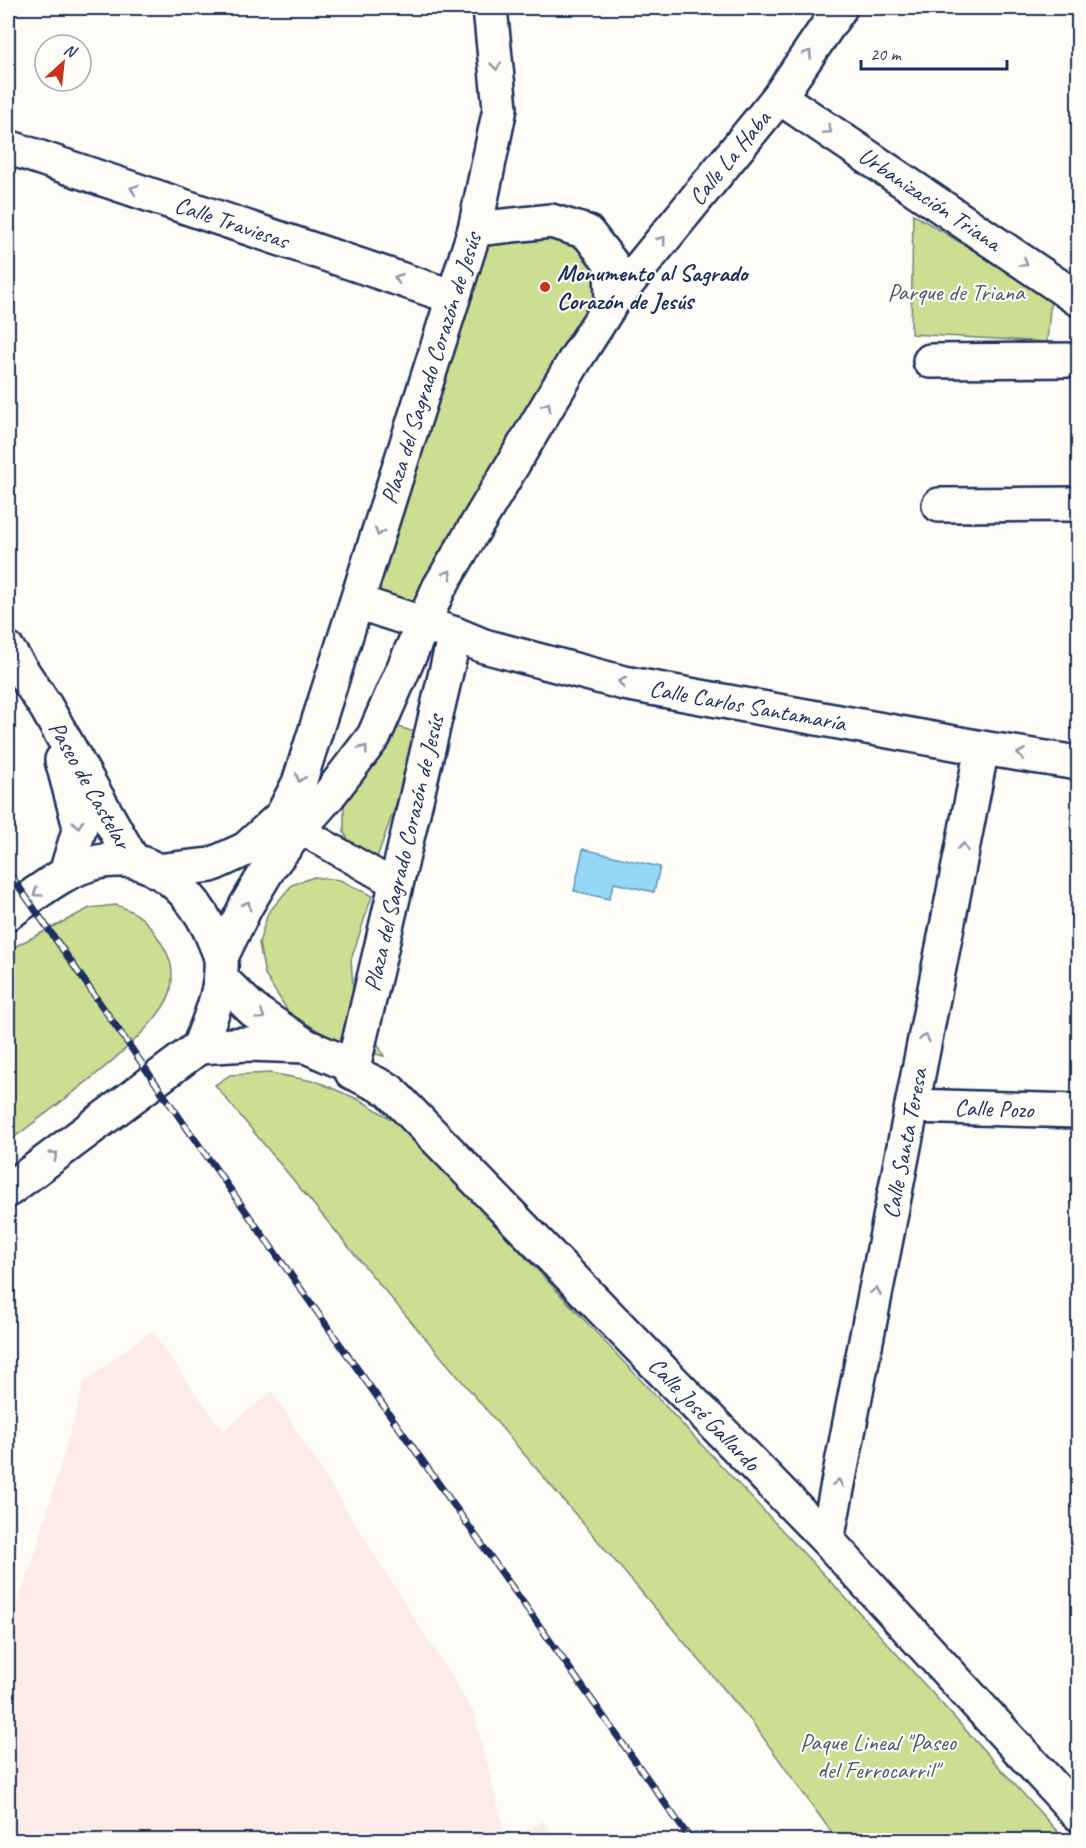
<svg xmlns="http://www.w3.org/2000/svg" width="1086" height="1848" font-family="Caveat,sans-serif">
<rect width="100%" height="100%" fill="#fdfcf7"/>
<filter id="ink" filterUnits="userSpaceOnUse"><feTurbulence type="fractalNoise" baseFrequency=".0167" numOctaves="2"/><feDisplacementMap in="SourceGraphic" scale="12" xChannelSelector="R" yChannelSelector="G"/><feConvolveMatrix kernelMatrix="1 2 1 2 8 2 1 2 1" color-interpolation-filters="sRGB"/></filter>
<g filter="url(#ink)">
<g fill="#fcece7">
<path d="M151,1331l72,100 49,-40 202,322 33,127h-499v-210l28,-79 48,-169z"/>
<path d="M544,1821l12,19h-45z"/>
</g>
<g fill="#cbde92" stroke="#738678" stroke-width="1.5">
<path d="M913,214l138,83 -4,45 -136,-8z"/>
<path d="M475,229l112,3 25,70 -189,323 -66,-23z"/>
<path d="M399,727l22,7 -46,129 -20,-13 -11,-17v-27l39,-61z"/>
<path d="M314,877l26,3 32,16 -21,64 3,38 30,58 -42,-11 -53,-32 -24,-38 -6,-32 9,-30 24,-28z"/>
<path d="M116,905c22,7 32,16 44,36 11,17 14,28 11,48 -8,43 -127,125 -163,153v-192l82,-42z"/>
<path d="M270,1073l48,9 44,19 39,24 457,486 207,229h-228l-85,-118 -377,-443 -160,-194 15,-10z"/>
</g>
<path fill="#95d8f6" stroke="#6494b9" stroke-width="1.5" d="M583,849l77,18 -6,25 -40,-9 -5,16 -35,-8z"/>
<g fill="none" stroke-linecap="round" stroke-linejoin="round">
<defs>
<path id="service" d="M299,829l97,56"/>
<g id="pedestrian">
<path id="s1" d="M352,1072l103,-438"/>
</g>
<g id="minor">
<path id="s2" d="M779,97l299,202"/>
<path id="s3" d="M8,147l445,150"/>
<path d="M475,229l25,-121 -10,-100"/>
<path id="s4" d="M612,302l167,-205 61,-89"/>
<path d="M930,361l148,-1"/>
<path d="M939,505l139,-1"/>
<path id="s5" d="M357,602l98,32 29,12 140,37 358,65 96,15"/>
<path id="s6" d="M157,871l54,-6 35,-16 36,-33 17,-33 176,-554 76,-8 36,11 24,31 1,39 -37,58 -136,228 -65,148 -45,59 -30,34 -29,37 -24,40 -25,51"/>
<path id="s7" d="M912,1106l166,5"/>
<path id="s8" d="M827,1540l155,-792"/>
</g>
<g id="tertiary">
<path id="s9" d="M8,650l38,57 87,154"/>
<path d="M62,760l18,67 -14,46"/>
<path id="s10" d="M221,979l32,31 53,36 44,19 2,7 37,18 438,450 251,274"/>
<path d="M199,1047l49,-3 58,2"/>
</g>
<path id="secondary" d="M8,913c28,-19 56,-44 90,-51 10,-2 27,-3 36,-1 39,10 68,46 81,81 2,5 5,11 6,17 2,31 -11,60 -22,88l-191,143"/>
</defs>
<use href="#service" stroke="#1b2f5e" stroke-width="32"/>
<use href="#pedestrian" stroke="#1b2f5e" stroke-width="38"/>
<use href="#minor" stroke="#1b2f5e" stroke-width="38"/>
<use href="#tertiary" stroke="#1b2f5e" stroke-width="38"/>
<use href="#secondary" stroke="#1b2f5e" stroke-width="38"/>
<use href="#service" stroke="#fdfcf7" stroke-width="27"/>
<use href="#pedestrian" stroke="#fdfcf7" stroke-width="33"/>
<use href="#minor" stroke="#fdfcf7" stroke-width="33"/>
<use href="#tertiary" stroke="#fdfcf7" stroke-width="33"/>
<use href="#secondary" stroke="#fdfcf7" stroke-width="33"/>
<defs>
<path id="rail" d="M8,871l176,253 507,716"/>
</defs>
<use href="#rail" stroke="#1b2f5e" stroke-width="7"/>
<use href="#rail" stroke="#fdfcf7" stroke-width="4.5" stroke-dasharray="14" stroke-linecap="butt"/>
</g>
<defs><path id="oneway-chevron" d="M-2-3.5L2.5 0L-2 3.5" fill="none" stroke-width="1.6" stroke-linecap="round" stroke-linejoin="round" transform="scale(1.5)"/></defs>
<g stroke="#8c96aa">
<use href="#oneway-chevron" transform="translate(808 54) rotate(-56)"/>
<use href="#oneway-chevron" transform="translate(496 66) rotate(84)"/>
<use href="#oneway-chevron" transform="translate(828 130) rotate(34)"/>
<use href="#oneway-chevron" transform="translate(134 189) rotate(-161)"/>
<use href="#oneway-chevron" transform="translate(662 240) rotate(-51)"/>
<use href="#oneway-chevron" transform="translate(1024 263) rotate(34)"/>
<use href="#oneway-chevron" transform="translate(398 278) rotate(-161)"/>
<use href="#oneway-chevron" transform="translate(547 406) rotate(-59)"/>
<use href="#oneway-chevron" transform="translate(379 532) rotate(108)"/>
<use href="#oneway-chevron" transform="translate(448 574) rotate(-59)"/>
<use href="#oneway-chevron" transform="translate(622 682) rotate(-167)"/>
<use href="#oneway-chevron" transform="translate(364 749) rotate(-53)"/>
<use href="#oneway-chevron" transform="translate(1021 754) rotate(-171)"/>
<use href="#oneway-chevron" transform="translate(300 778) rotate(110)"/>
<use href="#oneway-chevron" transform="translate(78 824) rotate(86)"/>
<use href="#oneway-chevron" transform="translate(963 847) rotate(-79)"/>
<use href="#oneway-chevron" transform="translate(37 893) rotate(146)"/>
<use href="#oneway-chevron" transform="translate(247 905) rotate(-61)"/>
<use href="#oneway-chevron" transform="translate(261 1016) rotate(35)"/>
<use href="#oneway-chevron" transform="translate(925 1038) rotate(-79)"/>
<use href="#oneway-chevron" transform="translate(54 1155) rotate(-37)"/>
<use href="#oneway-chevron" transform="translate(876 1291) rotate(-79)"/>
<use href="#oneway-chevron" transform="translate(838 1483) rotate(-79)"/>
</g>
</g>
<circle fill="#c8321e" stroke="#fdfcf7" stroke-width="2" cx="545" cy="287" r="6"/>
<g text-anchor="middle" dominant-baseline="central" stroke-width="4.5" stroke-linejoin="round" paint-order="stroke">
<g font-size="24" fill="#1b2f5e" stroke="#fdfcf7">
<text stroke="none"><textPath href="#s4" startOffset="186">Calle La Haba</textPath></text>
<text stroke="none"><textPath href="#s2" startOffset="182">Urbanización Triana</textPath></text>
<text stroke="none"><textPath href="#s3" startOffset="236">Calle Traviesas</textPath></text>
<text stroke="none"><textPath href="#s6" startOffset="614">Plaza del Sagrado Corazón de Jesús</textPath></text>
<text stroke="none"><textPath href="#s5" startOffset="405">Calle Carlos Santamaría</textPath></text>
<text stroke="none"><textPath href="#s9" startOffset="158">Paseo de Castelar</textPath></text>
<text stroke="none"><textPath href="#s1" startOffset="225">Plaza del Sagrado Corazón de Jesús</textPath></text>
<text stroke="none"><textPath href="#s7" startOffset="82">Calle Pozo</textPath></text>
<text stroke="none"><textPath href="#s8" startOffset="404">Calle Santa Teresa</textPath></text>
<text stroke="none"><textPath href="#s10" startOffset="657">Calle José Gallardo</textPath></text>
</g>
<g font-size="24" font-weight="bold" fill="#1b2f5e" stroke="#fdfcf7" text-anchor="start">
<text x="557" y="273">Monumento al Sagrado<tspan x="557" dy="28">Corazón de Jesús</tspan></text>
</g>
<g font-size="24" fill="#475b6b" stroke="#fdfcf7">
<text x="956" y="292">Parque de Triana</text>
<text x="878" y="1742">Paque Lineal "Paseo<tspan x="878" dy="28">del Ferrocarril"</tspan></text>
</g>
</g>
<rect width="1086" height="1848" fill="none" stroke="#fdfcf7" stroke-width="30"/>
<rect x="15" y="15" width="1056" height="1818" fill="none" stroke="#1b2f5e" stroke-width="2" filter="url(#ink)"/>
<g transform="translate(63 63) rotate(27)"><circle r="28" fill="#fdfcf7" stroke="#a3aaba" stroke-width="1.5"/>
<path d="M0-4.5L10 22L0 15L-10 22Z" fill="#c8321e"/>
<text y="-9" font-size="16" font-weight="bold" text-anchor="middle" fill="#1b2f5e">N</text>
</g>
<path d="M861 60v9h146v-9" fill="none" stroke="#1b2f5e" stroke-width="3"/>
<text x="870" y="60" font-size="18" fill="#1b2f5e" stroke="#fdfcf7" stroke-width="4.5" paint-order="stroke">20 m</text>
</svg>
